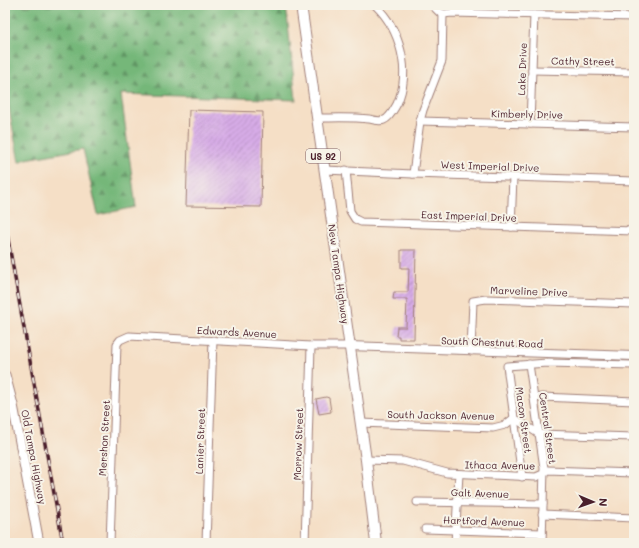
<svg xmlns="http://www.w3.org/2000/svg" width="639" height="548" font-family="Mali,sans-serif">
<defs>
<pattern id="forest-firs" width="22" height="20" patternUnits="userSpaceOnUse"><rect width="22" height="20" fill="#74b779"/><path d="M5 1l3.5 6h-7zM16 11l3.5 6h-7z" fill="#619463"/></pattern>
<pattern id="building-hatch" width="6" height="6" patternUnits="userSpaceOnUse"><rect width="6" height="6" fill="#d7ace7"/><path d="M-1 1l2-2M0 6l6-6M5 7l2-2" fill="none" stroke="#b08bbb"/></pattern>
</defs>
<rect width="100%" height="100%" fill="#f7f3e8"/>
<filter id="ink" filterUnits="userSpaceOnUse"><feTurbulence type="fractalNoise" baseFrequency=".025" numOctaves="2"/><feDisplacementMap in="SourceGraphic" scale="8" xChannelSelector="R" yChannelSelector="G"/><feConvolveMatrix kernelMatrix="1 2 1 2 8 2 1 2 1" color-interpolation-filters="sRGB"/></filter>
<filter id="wash" filterUnits="userSpaceOnUse"><feTurbulence type="fractalNoise" baseFrequency=".012" numOctaves="4" result="noise"/><feDisplacementMap in="SourceGraphic" scale="16" xChannelSelector="R" yChannelSelector="G"/><feGaussianBlur stdDeviation="0.9" result="paint"/><feColorMatrix in="noise" values="0 0 0 0 0 0 0 0 0 0 0 0 0 0 0 0 0 1.4 0 .05"/><feComposite in="paint" operator="in"/></filter>
<g filter="url(#wash)">
<rect width="100%" height="100%" fill="#f5dfc6"/>
<path fill="url(#forest-firs)" stroke="#5f6b52" d="M5,5h281l10,95 -175,-6 15,113 -38,8 -15,-66 -57,10 -7,3 -14,-75z"/>
<g id="blocks">
<g fill="url(#building-hatch)">
<path d="M189,110l74,2 -2,95 -75,-1z"/>
<path d="M401,250h15l-2,89h-15v-3h-3l1,-9h9l1,-28h-14l1,-7h14l1,-24h-8z"/>
<path d="M326,397l3,1 2,14 -12,2 -3,-15z"/>
</g>
</g>
</g>
<g filter="url(#ink)">
<use href="#blocks" fill-opacity="0" stroke="#a07f78" stroke-width="1"/>
<g fill="none" stroke-linecap="round" stroke-linejoin="round">
<defs>
<g id="minor">
<path d="M432,5l7,7 4,2"/>
<path d="M443,14l9,-1 182,4"/>
<path d="M532,70l102,2"/>
<path d="M317,118c17,0 35,-1 52,1 4,1 11,3 15,1 6,-2 10,-11 13,-16 15,-33 3,-75 -22,-99"/>
<path d="M420,121l214,6"/>
<path d="M530,124l4,-109"/>
<path d="M325,170l88,4 221,7"/>
<path d="M346,170l4,41 5,8 6,3 273,9"/>
<path d="M413,174l7,-53 3,-11 19,-49 1,-47"/>
<path d="M511,227l2,-50"/>
<path d="M471,351l2,-50 13,-2 148,5"/>
<path d="M529,364l15,104 -2,75"/>
<path d="M534,398l8,-1 92,4"/>
<path d="M360,423l133,5 12,-3 9,-7 25,16 95,3"/>
<path d="M366,460l37,1 44,12 89,4 7,-3 4,-4 87,3"/>
<path d="M522,477l-15,-111 40,-3 87,2"/>
<path d="M417,502l126,2"/>
<path d="M542,514l92,4"/>
<path d="M425,529l117,4"/>
<path d="M110,543l7,-199 3,-4 9,-4 182,10h38"/>
<path d="M206,543l7,-203"/>
<path d="M305,543l6,-197"/>
<path d="M455,543l4,-69"/>
</g>
<path id="tertiary" d="M349,346l285,10"/>
<path id="secondary" d="M5,375l8,30 26,138"/>
<path id="primary" d="M301,5l65,455 10,83"/>
</defs>
<use href="#minor" stroke="#a07f78" stroke-width="9"/>
<use href="#tertiary" stroke="#a07f78" stroke-width="10"/>
<use href="#secondary" stroke="#a07f78" stroke-width="11"/>
<use href="#primary" stroke="#a07f78" stroke-width="12"/>
<use href="#minor" stroke="#fff" stroke-width="7"/>
<use href="#tertiary" stroke="#fff" stroke-width="8"/>
<use href="#secondary" stroke="#fff" stroke-width="9"/>
<use href="#primary" stroke="#fff" stroke-width="10"/>
<defs>
<path id="rail" d="M5,223l58,320"/>
</defs>
<use href="#rail" stroke="#4a1f2b" stroke-width="3.5"/>
<use href="#rail" stroke="#f7f3e8" stroke-width="2" stroke-dasharray="6" stroke-linecap="butt"/>
</g>
</g>
<g text-anchor="middle" dominant-baseline="central" stroke-width="4" stroke-linejoin="round" paint-order="stroke">
<rect fill="#f7f3e8" stroke="#7e5f64" stroke-width="1" x="306" y="149" width="34" height="14" rx="3"/>
<g font-size="9" font-weight="bold" fill="#4a1f2b">
<text x="323" y="156">US 92</text>
</g>
<g font-size="10" fill="#4a1f2b" stroke="#f7f3e8">
<text transform="translate(583 61) rotate(1)">Cathy Street</text>
<text transform="translate(522 69) rotate(-88)">Lake Drive</text>
<text transform="translate(527 114) rotate(1)">Kimberly Drive</text>
<text transform="translate(490 166) rotate(2)">West Imperial Drive</text>
<text transform="translate(469 216) rotate(2)">East Imperial Drive</text>
<text transform="translate(339 274) rotate(82)">New Tampa Highway</text>
<text transform="translate(529 291) rotate(2)">Marveline Drive</text>
<text transform="translate(237 332) rotate(3)">Edwards Avenue</text>
<text transform="translate(492 342) rotate(2)">South Chestnut Road</text>
<text transform="translate(441 415) rotate(1)">South Jackson Avenue</text>
<text transform="translate(524 420) rotate(82)">Macon Street</text>
<text transform="translate(548 428) rotate(82)">Central Street</text>
<text transform="translate(104 438) rotate(-87)">Mershon Street</text>
<text transform="translate(200 441) rotate(-88)">Lanier Street</text>
<text transform="translate(298 444) rotate(-88)">Morrow Street</text>
<text transform="translate(34 457) rotate(79)">Old Tampa Highway</text>
<text transform="translate(500 465) rotate(1)">Ithaca Avenue</text>
<text transform="translate(480 493) rotate(2)">Galt Avenue</text>
<text transform="translate(484 521) rotate(2)">Hartford Avenue</text>
</g>
</g>
<rect width="639" height="548" fill="none" stroke="#f7f3e8" stroke-width="20"/>
<g transform="translate(593 502) rotate(92)" stroke="#f7f3e8" stroke-width="3" paint-order="stroke">
<path d="M0-3L7 15L0 10L-7 15Z" fill="#4a1f2b"/>
<text y="-6" font-size="11" font-weight="bold" text-anchor="middle" fill="#4a1f2b">N</text>
</g>
</svg>
